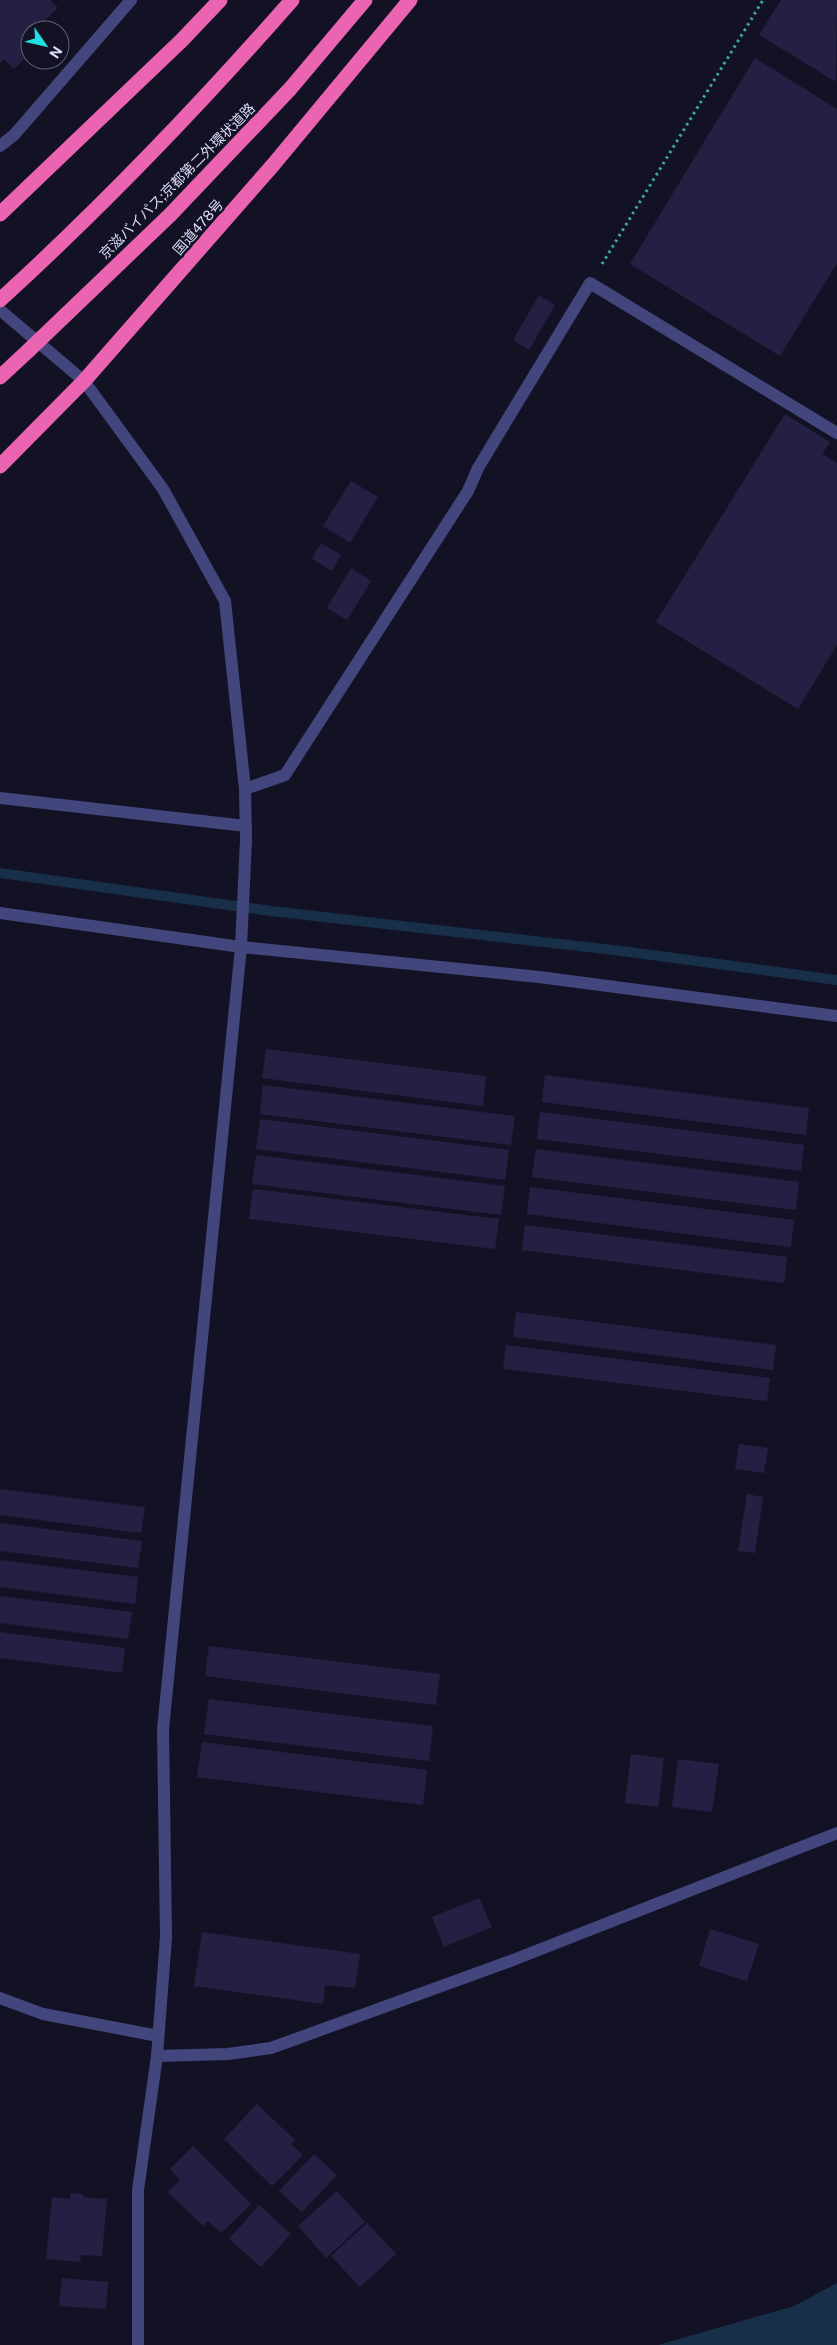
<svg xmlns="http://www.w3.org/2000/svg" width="837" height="2345" font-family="'Public Sans','Noto Sans JP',sans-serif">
<rect width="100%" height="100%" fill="#131224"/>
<path fill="#172f48" d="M837,2283v62h-179l136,-39z"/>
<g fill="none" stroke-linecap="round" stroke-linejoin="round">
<path stroke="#172f48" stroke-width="10" d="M0,873l271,38 351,40 215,29"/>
</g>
<g fill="#242043">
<path d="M0,0h50l8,8 -23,22h-5v23l-16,16 -10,-10 -4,4z"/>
<path d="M781,0h56l-1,82 -77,-47z"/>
<path d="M755,58l82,51v154l-57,93 -150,-92z"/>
<path d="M539,295l16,10 -26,45 -16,-10z"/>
<path d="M785,414l45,28 -8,12 15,9v182l-39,64 -142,-87z"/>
<path d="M351,481l27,16 -28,46 -27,-17z"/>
<path d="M321,543l20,12 -9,16 -20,-12z"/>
<path d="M351,568l20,13 -24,39 -20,-12z"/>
<path d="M266,1049l220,27 -3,30 -221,-28z"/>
<path d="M545,1075l264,33 -3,27 -264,-33z"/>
<path d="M263,1085l252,31 -4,29 -251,-31z"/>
<path d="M540,1112l264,33 -3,26 -264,-32z"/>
<path d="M260,1119l249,31 -4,30 -249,-31z"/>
<path d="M536,1149l263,33 -3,28 -264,-33z"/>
<path d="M256,1155l249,31 -4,29 -249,-31z"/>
<path d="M530,1187l264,33 -3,27 -264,-33z"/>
<path d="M253,1189l246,30 -4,30 -246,-30z"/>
<path d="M525,1225l262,32 -3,26 -262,-33z"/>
<path d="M516,1312l260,33 -3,25 -260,-33z"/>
<path d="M506,1345l264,33 -3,23 -264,-32z"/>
<path d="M739,1444l29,4 -4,25 -29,-4z"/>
<path d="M0,1489l145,18 -4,26 -141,-18z"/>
<path d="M747,1494l16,3 -8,56 -17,-2z"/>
<path d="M0,1523l142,18 -4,27 -138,-17z"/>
<path d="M0,1560l138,17 -3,27 -135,-17z"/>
<path d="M0,1596l132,16 -4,27 -128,-16z"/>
<path d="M0,1632l125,16 -3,25 -122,-15z"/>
<path d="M209,1646l231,28 -4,31 -231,-29z"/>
<path d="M209,1699l224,27 -4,35 -225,-27z"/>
<path d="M202,1742l225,28 -4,35 -226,-28z"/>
<path d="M631,1754l33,4 -6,49 -33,-4z"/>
<path d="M678,1759l41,5 -7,48 -40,-5z"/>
<path d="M479,1898l13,29 -48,20 -12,-30z"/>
<path d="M710,1929l49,15 -12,37 -48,-15z"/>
<path d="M202,1932l158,22 -5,34 -30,-3 -2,19 -129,-18z"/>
<path d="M257,2104l38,36 -4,4 12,11 -31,31 -48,-47z"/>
<path d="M193,2146l58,58 -30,29 -13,-12 -5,5 -35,-34 12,-12 -10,-11z"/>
<path d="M314,2154l23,21 -35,37 -23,-21z"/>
<path d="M337,2191l28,31 -39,36 -28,-32z"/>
<path d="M70,2193l13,1v3l24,2 -5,57 -21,-1 -1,7 -34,-3 6,-62 18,2z"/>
<path d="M259,2205l32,29 -30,33 -32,-28z"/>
<path d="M367,2223l29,31 -36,33 -29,-31z"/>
<path d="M62,2278l46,4 -2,27 -47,-3z"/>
</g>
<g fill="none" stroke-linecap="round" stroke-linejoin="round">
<path stroke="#3fa999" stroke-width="3" stroke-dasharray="2.5 4" stroke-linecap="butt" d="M602,264l161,-264"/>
<g stroke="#43467d" stroke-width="12">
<path d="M0,146l14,-11 117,-135"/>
<path d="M0,310l84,71 79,108 62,112 20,188 1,51 -5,107 -78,782 3,208 -9,119 -19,134v155"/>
<path d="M245,789l40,-14 183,-284 10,-23 112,-185 247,150"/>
<path d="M0,798l246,28"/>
<path d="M0,913l241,34 298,30 298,39"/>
<path d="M0,1998l43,16 115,22"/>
<path d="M157,2056l71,-2 43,-6 242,-88 324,-127"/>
</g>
<g stroke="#eb64b2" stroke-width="15">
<path d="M0,214l182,-174 38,-40"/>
<path d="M0,300c103,-94 200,-195 292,-300"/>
<path d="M0,377l29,-27"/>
<path d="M0,466l84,-85 189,-216 137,-165"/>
</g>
<path stroke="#eb64b2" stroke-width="15" d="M29,350l141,-135 120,-126 75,-89"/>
</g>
<g text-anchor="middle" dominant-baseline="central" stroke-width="5" stroke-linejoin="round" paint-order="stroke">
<g font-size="14" fill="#dbdafa" stroke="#131224">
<text transform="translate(177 181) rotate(-45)">京滋バイパス;京都第二外環状道路</text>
<text transform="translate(198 227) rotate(-49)">国道478号</text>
</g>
</g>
<g transform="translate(45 45) rotate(124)"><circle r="24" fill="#131224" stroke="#63627a"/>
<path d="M0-4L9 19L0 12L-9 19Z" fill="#1fe1e2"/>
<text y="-8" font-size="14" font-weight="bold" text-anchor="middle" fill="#dbdafa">N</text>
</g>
</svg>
